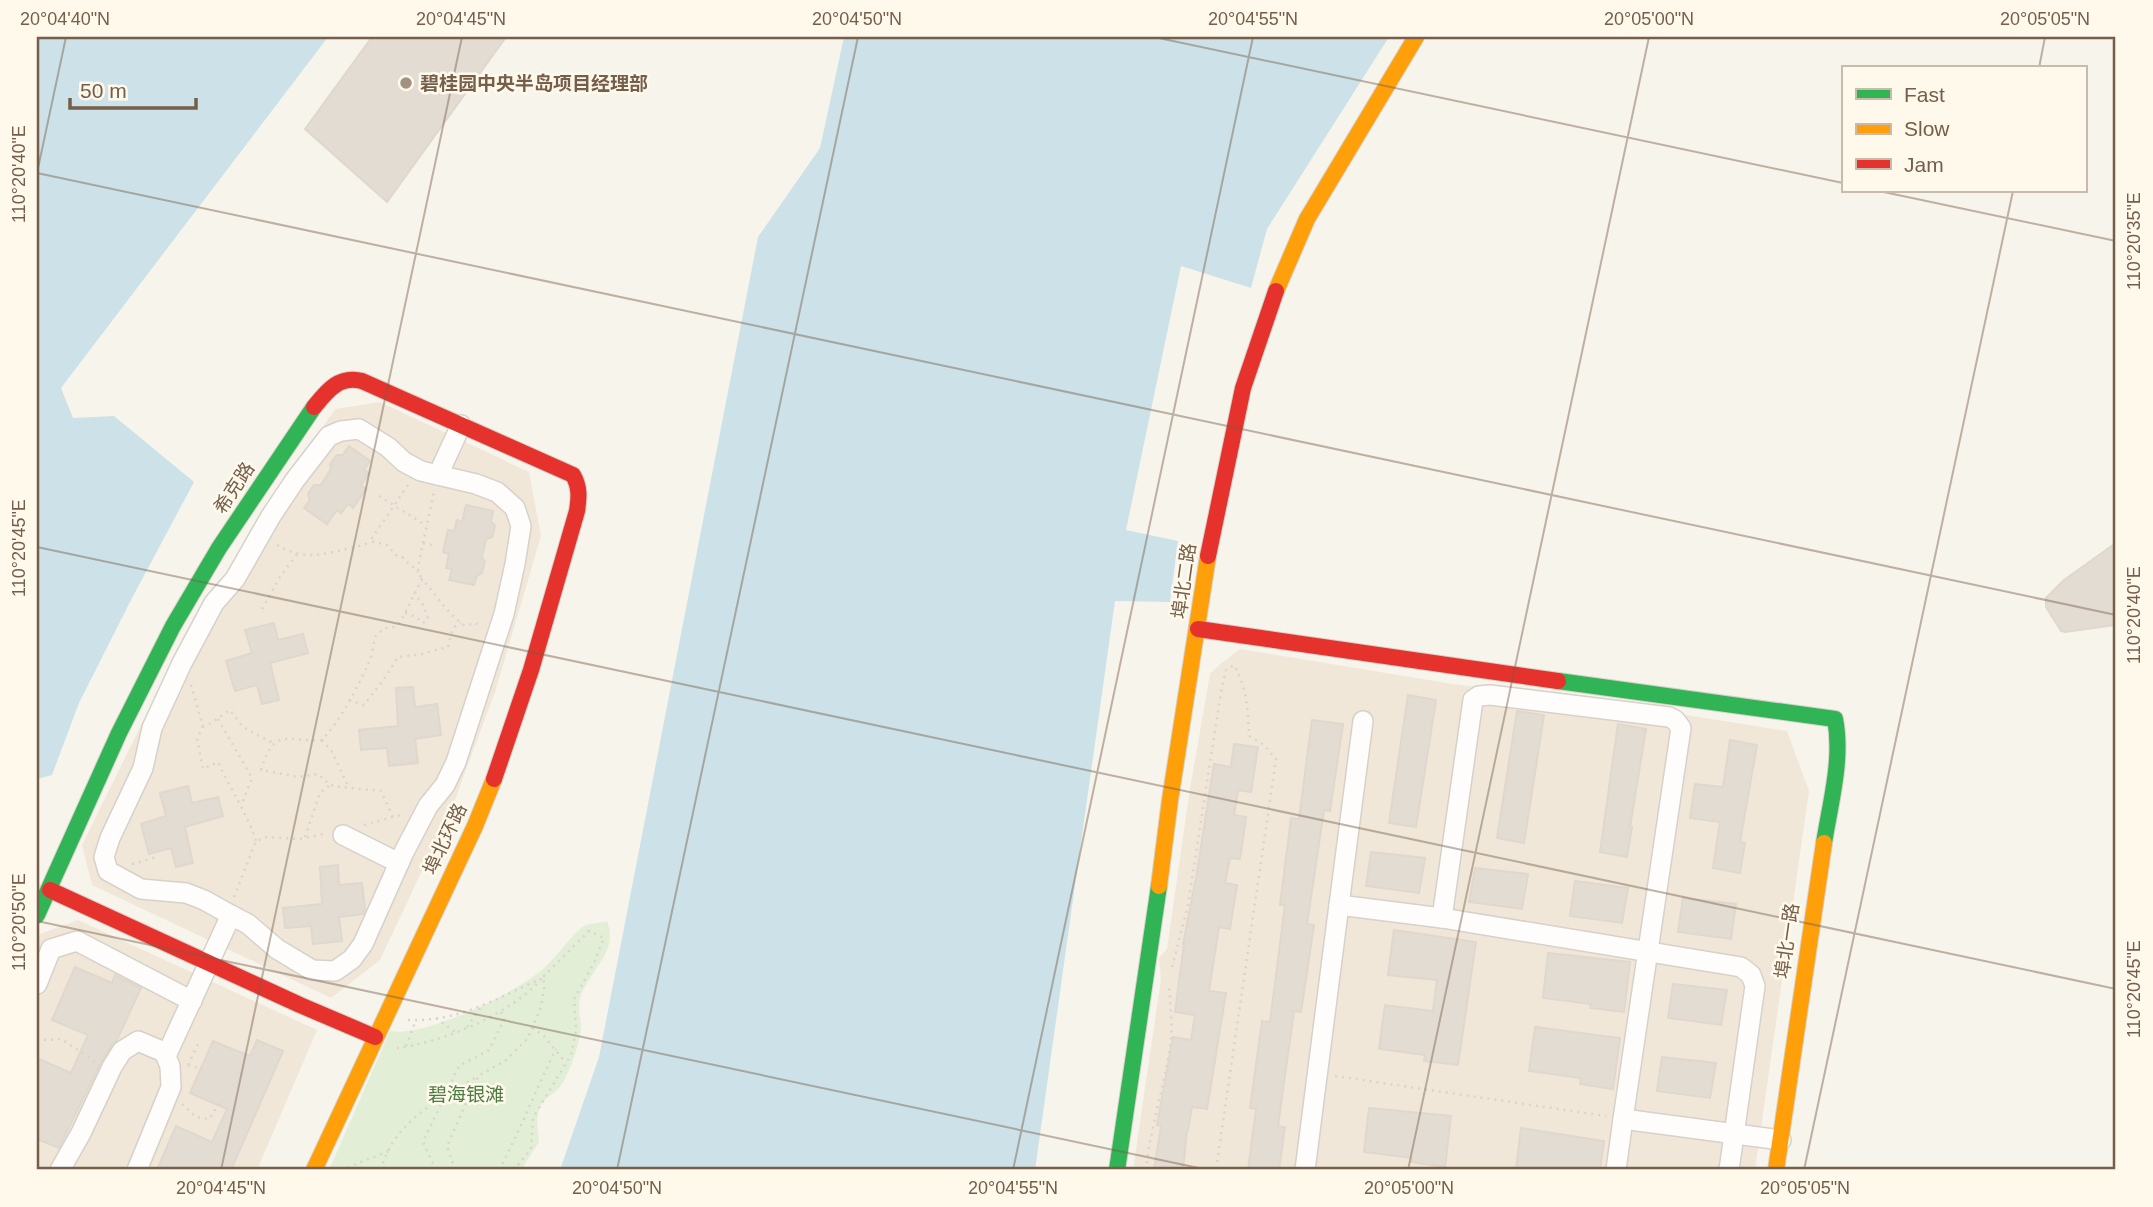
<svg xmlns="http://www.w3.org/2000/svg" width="2153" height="1207" font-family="Helvetica,'Noto Sans SC',sans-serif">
<rect width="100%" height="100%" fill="#f7f4eb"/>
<g fill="#f0e7d8">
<path d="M380,402l149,70 12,64 -46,156 -42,113 -73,155 -49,38 -239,-113 -10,-40 106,-215 147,-221z"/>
<path d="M1240,649l213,35 208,27 126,20 22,60 -54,379h-622l28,-191 -2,-21 8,-9 22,-154 21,-121 8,-8z"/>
<path d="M78,920l239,110 -60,140h-220v-228l3,-8z"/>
</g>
<path fill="#e2eed6" d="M607,921c13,32 -20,51 -27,78 -3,12 3,25 0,37 -4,17 -10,36 -20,51 -4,5 -11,8 -16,14 -10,11 -6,28 -5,41l-18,28h-192l61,-139c35,7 128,-39 154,-63 11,-9 31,-38 42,-43 6,-2 15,-2 21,-4z"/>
<g fill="#cce2e8">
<path d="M37,37h291l-267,351 12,30 41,-2 80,66 -62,116 -53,105 -27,72 -15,4z"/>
<path d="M844,37h545l-122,192 -16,59 -70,-22 -55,264 52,11 -8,61 -55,-1 -80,569h-475l39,-113 159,-820 62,-89z"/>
</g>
<g fill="#e3dcd2" stroke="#e0d7cd" stroke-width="2">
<path d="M372,37h134l-119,165 -82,-73z"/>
<path d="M349,446l21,15 -6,9 5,3 -8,12 5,4 -13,19 -5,-4 -7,9 -4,-3 -10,14 -23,-16 6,-8 -2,-6 6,-9h7l10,-16 -1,-5 7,-9h6z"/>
<path d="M466,505l27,6 -2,10 4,5 -3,11 -6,2 -4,18 3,5 -3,11 -5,3 -3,9 -25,-5 3,-11 -6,-1 3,-14 -6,-2 5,-22 6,1 3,-11 5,2z"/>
<path d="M2116,543v82l-51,7 -4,-1 -15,-24v-9l18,-18z"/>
<path d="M274,623l4,17 25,-6 5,19 -38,10 9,37 -17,4 -5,-19 -22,6 -9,-30 26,-8 -7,-23z"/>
<path d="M413,687l2,20 22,-3 4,31 -26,4 3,24 -29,3 -2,-18 -26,2 -2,-20 39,-4 -2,-38z"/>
<path d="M1408,695l28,5 -20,127 -27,-4z"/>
<path d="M1517,711l27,4 -20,128 -27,-5z"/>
<path d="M1312,720l31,4 -13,87 -6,-1 -17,114 7,1 -13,87 -7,-1 -16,115 7,1 -6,43h-31l8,-61 -6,-1 12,-87 8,1 15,-117h-5l11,-87 8,1z"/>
<path d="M1618,724l28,5 -16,98h2l-5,30 -27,-5z"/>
<path d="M1730,740l27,5 -17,97 5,1 -5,30 -27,-5 7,-46 -30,-4 5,-34 28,3z"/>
<path d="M1234,744l24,3 -7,45 -13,-2 -4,25 12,2 -6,42 -10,-1 -5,25 12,2 -7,44 -11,-2 -10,64 17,2 -19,116 -15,-2 -4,23h-1l-4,40h-29l7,-44 -4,-1 16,-88 18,3 4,-25 -20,-3 9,-68h-1l13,-66 18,-114 17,3z"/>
<path d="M188,786l4,17 26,-6 5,19 -38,11 8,36 -17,4 -5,-19 -22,6 -8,-30 25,-8 -6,-23z"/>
<path d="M1371,852l54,6 -6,35 -53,-7z"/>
<path d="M338,865l1,20 23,-2 3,26 -2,5 -24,3 3,24 -29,3 -2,-18 -26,2 -2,-20 39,-4 -2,-37z"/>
<path d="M1475,868l53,6 -6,35 -53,-7z"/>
<path d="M1575,881l53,7 -6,35 -52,-7z"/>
<path d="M1683,898l53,6 -5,35 -53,-7z"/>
<path d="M1394,930l82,12 -18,123 -34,-4 1,-6 -46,-6 6,-44 48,6 4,-31 -49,-5z"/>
<path d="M1548,953l82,9 -6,50 -34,-4 1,-4 -48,-6z"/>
<path d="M75,967l37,16 3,-8 26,13 -24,52 -5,5 -11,17 -42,86 -22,-9v-81l34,15 17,-38 -36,-15z"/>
<path d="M1673,984l54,6 -6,35 -53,-7z"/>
<path d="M1535,1027l85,11 -7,51 -33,-5 1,-6 -52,-7z"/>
<path d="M257,1040l26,11 -52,119h-74l19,-44 36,16 15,-33 -37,-16 23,-52 37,15z"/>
<path d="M1662,1057l54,6 -6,35 -53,-7z"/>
<path d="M1369,1108l82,8 -6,51 -34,-5 1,-4 -48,-6z"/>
<path d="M1521,1128l83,13 -4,29h-84z"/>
</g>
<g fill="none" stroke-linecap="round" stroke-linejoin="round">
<defs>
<g id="street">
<path d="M438,475l23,-50"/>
<path d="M343,835l56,28"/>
<path d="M1339,905l24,-184"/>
<path d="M1442,918l31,-218 6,-4 11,-1 179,22 6,3 6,8 -58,391 158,21"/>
<path d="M37,984l14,-35 26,-8 115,60"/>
<path d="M166,1056l65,-141 17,9 29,25 35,21 23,1 17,-12 11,-15 41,-92 24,-46 17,-21 11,-23 48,-148 11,-50 6,-38 -6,-18 -18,-16 -21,-8 -55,-13 -17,-9 -16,-15 -29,-18 -18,2 -12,5 -34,44 -24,36 -36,63 -21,24 -32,60 -30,65 -9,40 -33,70 -6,19 4,14 33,18 45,4 18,7 27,15"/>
<path d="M60,1170l21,-37 31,-66 10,-16 16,-10 26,11 6,14 1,21 -34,83"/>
<path d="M1305,1170l34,-265 103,13 299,49 10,8 4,11 -26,184"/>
<path d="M1616,1170l7,-51"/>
</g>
<g id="fast">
<path d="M1558,681l277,38c8,40 -5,85 -11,124"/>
<path d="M37,915l82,-182 54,-107 46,-78 95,-141"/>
<path d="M1117,1170l42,-284"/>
</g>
<g id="slow">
<path d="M1276,291l31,-72 109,-182"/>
<path d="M1159,886l11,-86 38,-244"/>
<path d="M314,1170l161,-344 19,-47"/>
<path d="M1776,1170l48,-327"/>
</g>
<g id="jam">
<path d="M314,407c13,-16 25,-32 48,-26l211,94c7,12 6,23 4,36l-46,159 -37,109"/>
<path d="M1208,556l35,-168 33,-97"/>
<path d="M1198,629l360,52"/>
<path d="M50,890l250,115 75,32"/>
</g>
</defs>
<use href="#street" stroke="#d6d1c9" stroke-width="22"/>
<use href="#fast" stroke="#d7d1c9" stroke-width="18"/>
<use href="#slow" stroke="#d7d1c9" stroke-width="18"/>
<use href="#jam" stroke="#d7d1c9" stroke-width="18"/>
<g stroke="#dad4ce" stroke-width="2.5" stroke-dasharray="2 5" stroke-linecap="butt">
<path d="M408,485l-38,56 17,4 10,11 5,1 16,15"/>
<path d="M379,496l48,30"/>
<path d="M423,543l13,3"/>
<path d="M277,545c33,19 53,6 87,0l6,-4"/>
<path d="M421,577l-3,-5 1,-10 15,-70"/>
<path d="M262,609l18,-32 17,-23"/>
<path d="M405,613l11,4 7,6 5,-4 -4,-13 -10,-13"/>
<path d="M191,685l12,41 5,-1 22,-15 13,17 30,16"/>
<path d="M349,700l15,5 20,-26 14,-22 24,-3 26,-7 5,-19 8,-5"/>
<path d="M218,719l34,59 -11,28"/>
<path d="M203,726l-6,13 6,30 15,-7c12,27 29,51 38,79"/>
<path d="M322,740l10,12 17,36"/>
<path d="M393,817l-12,-26 -40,-4 -11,-2 -12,-11 -20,3 -37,-7c14,-45 26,-27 61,-30 18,-19 36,-53 47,-78 4,-8 4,-19 7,-27l9,-7 9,-1 7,-6 21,-42c14,16 25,34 43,47l10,-3 7,4"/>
<path d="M364,825l40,-11"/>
<path d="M305,837l15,-44 10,-8"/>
<path d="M132,864l24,-7"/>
<path d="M234,897l22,-56 11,-4 31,2 26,-5"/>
<path d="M1172,967l16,-62 33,-213 5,-22 8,-5c13,23 14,45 15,71l15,9 12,14 -60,411"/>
<path d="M436,1018l20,15"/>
<path d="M408,1020c50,2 88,-21 132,-41"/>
<path d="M467,1027l14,-20"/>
<path d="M532,1028l11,7 23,28"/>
<path d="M37,1039l11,1 13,-1 35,23"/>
<path d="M406,1046l10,-26"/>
<path d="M397,1048c45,-5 116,-35 145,-70"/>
<path d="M188,1065l11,3"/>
<path d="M188,1065l12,-25"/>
<path d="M1335,1076l271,40"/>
<path d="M182,1104l14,13 13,2 11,-17"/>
<path d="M37,1170h1"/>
<path d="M341,1170l48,-19"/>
<path d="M381,1170c12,-48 58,-71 97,-94"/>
<path d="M436,1170l-13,-28 36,-76 30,-16 15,-30 -4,-10"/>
<path d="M455,1170l-8,-24 31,-70 27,-15 23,-23 13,-31 4,-23 -3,-6 47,-47 15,7 -10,25 -20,36 2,31 -5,25 -38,63 -2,31 -17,21"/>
<path d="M499,1170c21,-39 37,-81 57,-121"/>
<path d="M1146,1170c4,-39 16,-77 23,-116 5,-24 1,-47 0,-70"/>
</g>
<use href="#street" stroke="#fefdfc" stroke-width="19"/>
<use href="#fast" stroke="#30b455" stroke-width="16"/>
<use href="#slow" stroke="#ff9f0a" stroke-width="16"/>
<use href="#jam" stroke="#e5322d" stroke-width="16"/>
</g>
<path fill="none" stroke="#755e4a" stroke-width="2" stroke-opacity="0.45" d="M1154,37l689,146M2039,68l6,-31M37,173l2079,442M37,173l29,-136M1879,191l237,50M37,547l2079,442M37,921l1171,249M221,1170l241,-1133M617,1170l241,-1133M1013,1170l240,-1133M1408,1170l241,-1133M1804,1170l209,-979"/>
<circle fill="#a29282" stroke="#fff9ec" stroke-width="2.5" cx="406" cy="83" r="7"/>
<g text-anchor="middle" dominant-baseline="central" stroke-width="5" stroke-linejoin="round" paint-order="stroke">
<g font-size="19" font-weight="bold" fill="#755e4a" stroke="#fff9ec" text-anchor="start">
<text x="420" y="83">碧桂园中央半岛项目经理部</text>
</g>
<g font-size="19" fill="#755e4a" stroke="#fff9ec">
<text transform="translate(234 488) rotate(-57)">希克路</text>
<text transform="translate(1184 581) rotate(-82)">埠北二路</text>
<text transform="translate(445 839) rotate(-65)">埠北环路</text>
<text transform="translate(1787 941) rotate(-82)">埠北一路</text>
</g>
<g font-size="19" fill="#4d7b42" stroke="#fff9ec">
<text x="466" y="1094">碧海银滩</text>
</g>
</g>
<rect width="2153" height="1207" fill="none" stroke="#fff9ec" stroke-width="77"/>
<rect x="1842" y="66" width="245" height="126" fill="#fff9ec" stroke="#c8bbab" stroke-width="2"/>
<rect x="1856" y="89" width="35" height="10" fill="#30b455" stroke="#c8bbab" stroke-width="2"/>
<text x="1904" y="102" font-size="21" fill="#755e4a">Fast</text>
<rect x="1856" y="124" width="35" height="10" fill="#ff9f0a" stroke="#c8bbab" stroke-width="2"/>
<text x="1904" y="136" font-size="21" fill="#755e4a">Slow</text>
<rect x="1856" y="159" width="35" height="10" fill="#e5322d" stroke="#c8bbab" stroke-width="2"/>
<text x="1904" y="172" font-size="21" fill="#755e4a">Jam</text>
<path d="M70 98v10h126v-10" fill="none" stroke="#755e4a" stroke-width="3.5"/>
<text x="80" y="98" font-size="21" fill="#755e4a" stroke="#fff9ec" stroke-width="5" paint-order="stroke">50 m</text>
<rect x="38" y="38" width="2076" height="1130" fill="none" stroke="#755e4a" stroke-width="2.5"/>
<g font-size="18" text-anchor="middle" fill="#755e4a">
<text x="65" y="25">20°04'40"N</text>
<text x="461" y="25">20°04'45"N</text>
<text x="857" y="25">20°04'50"N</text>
<text x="1253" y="25">20°04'55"N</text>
<text x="1649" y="25">20°05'00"N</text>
<text x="2045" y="25">20°05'05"N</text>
<text transform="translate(19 174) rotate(-90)" y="6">110°20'40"E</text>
<text transform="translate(2134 241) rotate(-90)" y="6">110°20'35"E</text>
<text transform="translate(19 548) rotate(-90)" y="6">110°20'45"E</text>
<text transform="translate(2134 615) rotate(-90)" y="6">110°20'40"E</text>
<text transform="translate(19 922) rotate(-90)" y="6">110°20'50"E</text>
<text transform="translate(2134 989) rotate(-90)" y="6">110°20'45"E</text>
<text x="221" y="1194">20°04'45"N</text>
<text x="617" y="1194">20°04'50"N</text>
<text x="1013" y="1194">20°04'55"N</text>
<text x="1409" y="1194">20°05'00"N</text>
<text x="1805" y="1194">20°05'05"N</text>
</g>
</svg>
